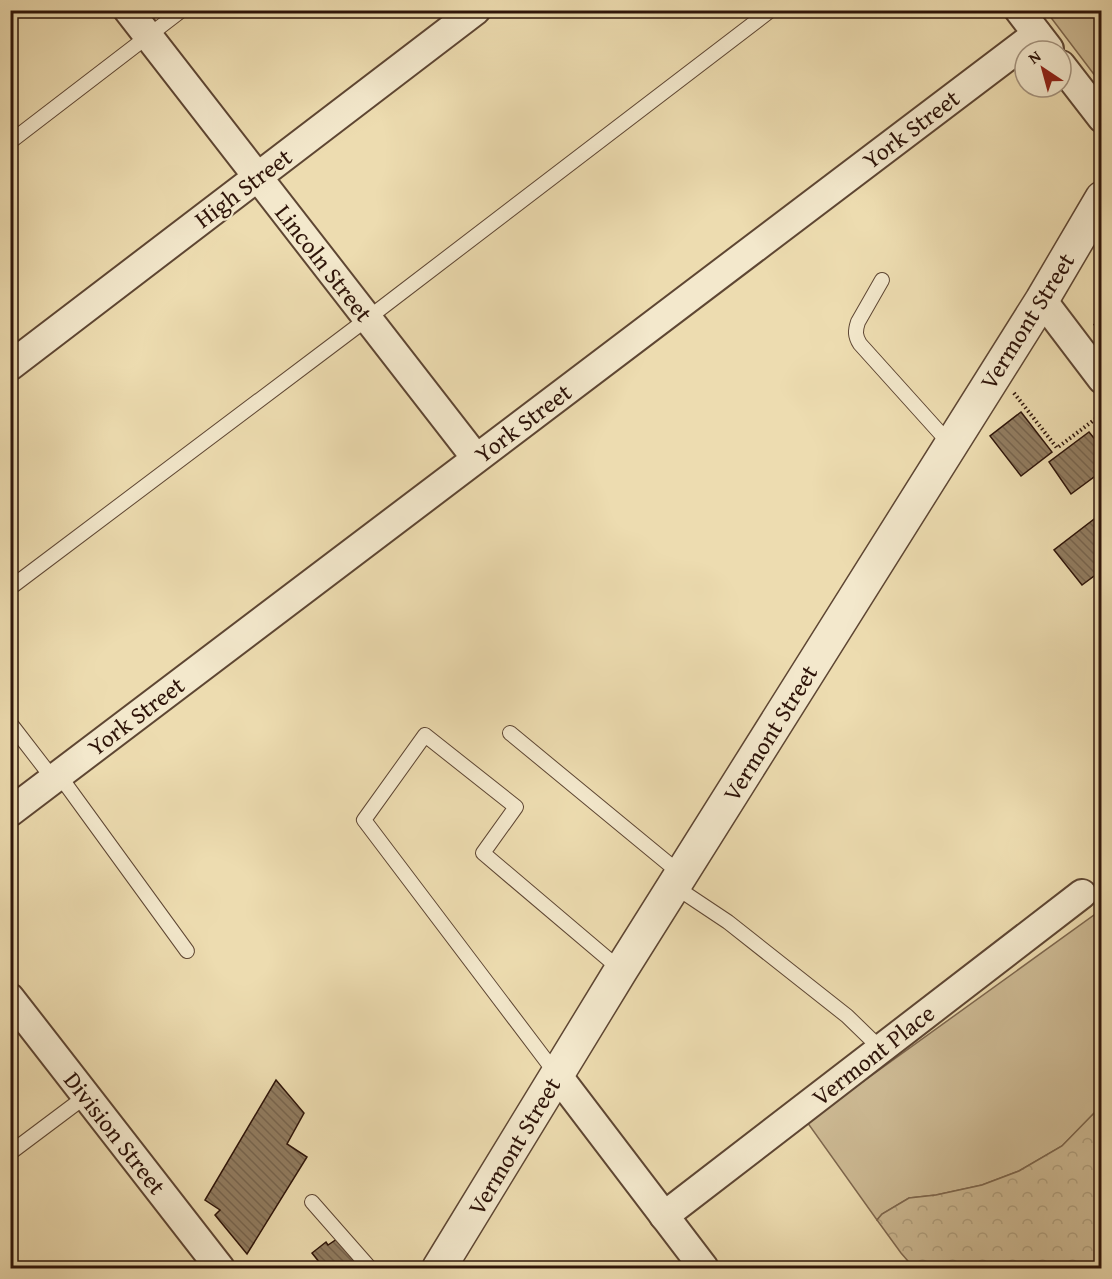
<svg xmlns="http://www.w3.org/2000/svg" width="1112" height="1279" font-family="'Gentium Book Plus',serif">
<defs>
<pattern id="forest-crowns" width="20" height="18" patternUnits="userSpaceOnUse" patternTransform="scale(1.5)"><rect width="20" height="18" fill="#cdba94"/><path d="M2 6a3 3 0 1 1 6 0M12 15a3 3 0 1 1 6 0" fill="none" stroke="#b09f7e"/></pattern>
<pattern id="building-back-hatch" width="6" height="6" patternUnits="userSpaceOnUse" patternTransform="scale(1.5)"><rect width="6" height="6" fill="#917c60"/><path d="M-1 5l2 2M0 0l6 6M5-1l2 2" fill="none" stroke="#77644d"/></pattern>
</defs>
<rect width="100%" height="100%" fill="#eddcb0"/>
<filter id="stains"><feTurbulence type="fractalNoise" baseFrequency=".00333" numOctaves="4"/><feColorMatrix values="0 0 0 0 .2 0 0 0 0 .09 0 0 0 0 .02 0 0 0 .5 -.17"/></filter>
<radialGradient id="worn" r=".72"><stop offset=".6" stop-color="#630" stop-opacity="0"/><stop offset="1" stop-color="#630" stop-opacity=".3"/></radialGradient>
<g fill="#cdba94" stroke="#7e674e" stroke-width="1.5">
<path d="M1046,11h55v70h-2z"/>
<path d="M1101,910v196l-39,40 -43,25 -37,14 -46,10 -27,3 -27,16 -5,6 -70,-98z"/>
</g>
<path fill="url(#forest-crowns)" stroke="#7e674e" stroke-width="1.5" d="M1101,1106v162h-187l-13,-15 -24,-33 5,-6 27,-16 27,-3 46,-10 37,-14 43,-25z"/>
<g fill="url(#building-back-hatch)" stroke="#2e1409" stroke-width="1.5">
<path d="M1021,412l31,40 -31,24 -31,-40z"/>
<path d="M1089,432l13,16v23l-31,23 -22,-32z"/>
<path d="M1102,513v57l-20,15 -28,-35z"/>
<path d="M276,1080l28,33 -17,31 20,13 -60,97 -32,-39 5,-5 -15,-10z"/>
<path d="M337,1239l23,29h-36l-12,-15 14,-11 2,3z"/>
</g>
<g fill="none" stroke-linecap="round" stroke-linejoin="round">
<defs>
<g id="service">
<path d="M10,142l172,-132"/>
<path d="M882,280l-24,42c-3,9 -3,14 2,22l90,100"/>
<path d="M10,588l357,-269 404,-309"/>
<path d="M10,723l44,57"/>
<path d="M510,733l171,141"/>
<path d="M59,775l128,176"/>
<path d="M674,886l54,36 119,94 34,33"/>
<path d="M557,1075l-193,-255 61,-85 91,72 -33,46 138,117"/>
<path d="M10,1153l76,-57"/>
<path d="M312,1202l58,66"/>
</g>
<g id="minor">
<path d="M128,10l348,448"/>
<path d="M1019,10l30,39"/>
<path d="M1061,65l41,53"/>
<path d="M1042,300l60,79"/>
<path d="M10,366l466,-356"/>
<path d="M10,812l1027,-778"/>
<path d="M10,998l210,270"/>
<path d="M557,1075l147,193"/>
<path d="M664,1216l418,-322"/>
</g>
<path id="tertiary" d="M439,1268l182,-298 421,-670 60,-102"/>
</defs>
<use href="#service" stroke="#5e4633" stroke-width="16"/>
<use href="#minor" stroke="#5e4633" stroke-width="32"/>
<use href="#tertiary" stroke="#5e4633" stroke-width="36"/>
<g stroke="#2e1409" stroke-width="4" stroke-dasharray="1.5 3" stroke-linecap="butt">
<path d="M1094,326l8,-5"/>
<path d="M1014,393l43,55 41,-31"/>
</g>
<use href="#service" stroke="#f3e8cc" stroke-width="14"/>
<use href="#minor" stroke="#f3e8cc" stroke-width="28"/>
<use href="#tertiary" stroke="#f3e8cc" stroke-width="33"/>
</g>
<g text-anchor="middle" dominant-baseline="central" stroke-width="4.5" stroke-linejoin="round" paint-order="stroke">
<g font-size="24" fill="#2e1409" stroke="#f3e8cc">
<text transform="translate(911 129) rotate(-37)">York Street</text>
<text transform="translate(243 188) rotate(-37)">High Street</text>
<text transform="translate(324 263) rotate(52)">Lincoln Street</text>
<text transform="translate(1027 321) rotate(-58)">Vermont Street</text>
<text transform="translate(523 423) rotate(-37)">York Street</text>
<text transform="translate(136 716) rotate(-37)">York Street</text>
<text transform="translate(770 733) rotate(-58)">Vermont Street</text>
<text transform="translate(873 1055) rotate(-38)">Vermont Place</text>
<text transform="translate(115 1133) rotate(52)">Division Street</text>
<text transform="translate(514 1146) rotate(-59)">Vermont Street</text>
</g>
</g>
<rect width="1112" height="1279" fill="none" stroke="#eddcb0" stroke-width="36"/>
<rect x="12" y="12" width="1088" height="1255" fill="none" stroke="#2e1409" stroke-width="3"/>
<rect x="18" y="18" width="1076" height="1243" fill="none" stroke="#2e1409" stroke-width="1.5"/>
<g transform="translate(1043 69) rotate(324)"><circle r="28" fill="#f3e8cc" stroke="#a4937e" stroke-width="1.5"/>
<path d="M0-4.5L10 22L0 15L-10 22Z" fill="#8f2418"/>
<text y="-9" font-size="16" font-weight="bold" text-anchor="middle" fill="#2e1409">N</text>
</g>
<rect width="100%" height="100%" filter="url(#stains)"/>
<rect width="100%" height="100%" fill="url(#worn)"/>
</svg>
